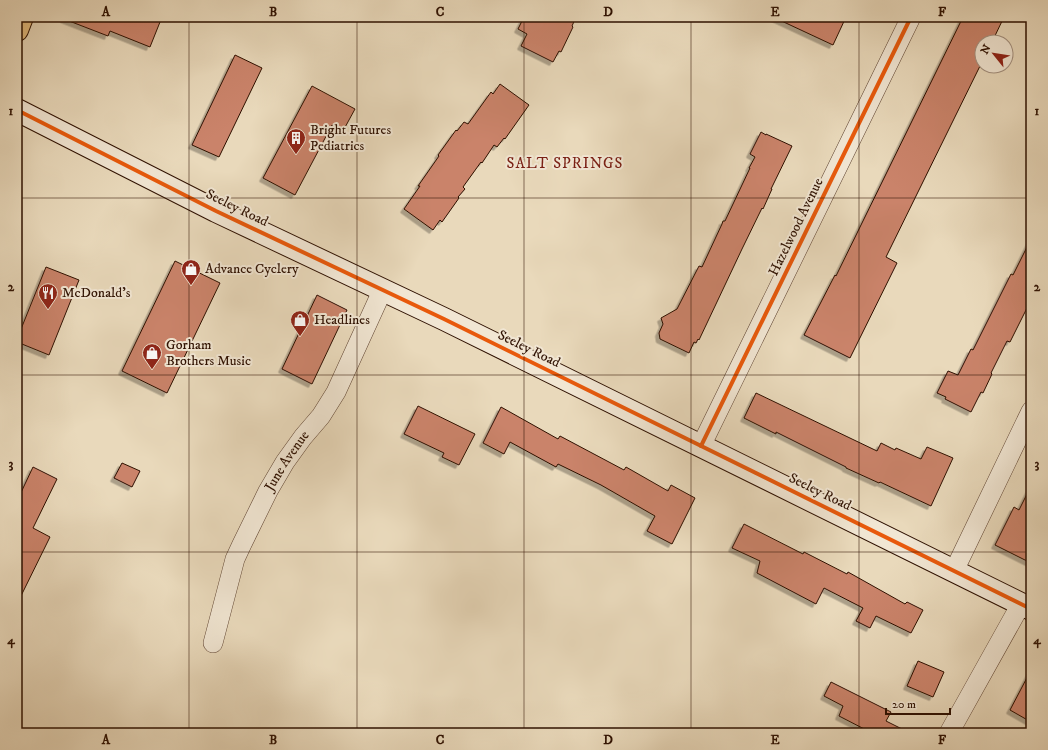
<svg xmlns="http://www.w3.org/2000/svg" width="1048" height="750" font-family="'IM FELL DW Pica',serif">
<defs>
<filter id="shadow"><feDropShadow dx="-3.5" dy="3.5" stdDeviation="0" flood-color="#0004"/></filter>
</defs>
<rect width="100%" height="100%" fill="#e9d9bb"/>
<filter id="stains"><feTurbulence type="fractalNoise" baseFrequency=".005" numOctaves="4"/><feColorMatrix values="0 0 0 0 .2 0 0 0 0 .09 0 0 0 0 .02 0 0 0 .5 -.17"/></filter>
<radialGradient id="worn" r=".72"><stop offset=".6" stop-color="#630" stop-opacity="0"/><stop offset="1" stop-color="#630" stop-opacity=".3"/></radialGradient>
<g fill="#ca836b" stroke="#2e1001" filter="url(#shadow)">
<path d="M64,17h98l-12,30 -40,-16 -2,5 -44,-17z"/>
<path d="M524,17h52l-4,9 1,1 -12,25 -2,-1 -6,11 -32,-16 6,-12 -9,-5z"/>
<path d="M773,17h73l-13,28z"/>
<path d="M963,17h41l-12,25h-10v19l-2,5 -94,191 11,6 -47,95 -46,-23 31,-60 1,1z"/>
<path d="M235,55l27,13 -43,89 -27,-12z"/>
<path d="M500,84l29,21 -24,34 -1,-1 -7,9 -3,-2 -12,18 -1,-1 -18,25 2,2 -7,8 1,1 -17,24 -2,-2 -7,10 -29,-21 16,-23h-2l21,-30 -1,-1 18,-25 1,1 7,-9 4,2 23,-32 2,2z"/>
<path d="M312,86l43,23 -12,22 -11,-6 -37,70 -32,-17z"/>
<path d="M761,132l5,3v-1l26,12 -21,43h1l-9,20 -1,-1 -20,41 -43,91 -1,-1 -2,4 -2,-1 -5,11 -29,-14 -1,-6 4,-9 -2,-6 16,-9 22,-43 3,1 20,-43 1,-3h2l25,-53h-1l6,-11 -5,-3z"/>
<path d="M1031,239v61l-21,42 -3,-1 -16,32 1,1 -9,19 -2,-1 -10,20 -26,-13 1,-2 -9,-4 11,-22 10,4 13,-26 2,1 38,-76 2,1z"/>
<path d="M175,261l45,22 -53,110 -45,-22z"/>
<path d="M46,267l33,13 -30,75 -32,-13v-3z"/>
<path d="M317,295l30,15 -35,74 -30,-15z"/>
<path d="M756,393l121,58 4,-8 14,7 1,-2 25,11 6,-12 26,11 -22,48 -51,-24 -1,1 -33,-15v-1l-70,-35v2l-32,-16z"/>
<path d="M418,406l57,28 -16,31 -17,-8 2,-4 -40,-19z"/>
<path d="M501,407l57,32 2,-3 64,34 2,-3 42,24 3,-6 24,13 -23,46 -25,-13 8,-15 -54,-31 -43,-21 -2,3 -46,-25 -6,12 -21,-11z"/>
<path d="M122,463l18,8 -8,16 -18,-9z"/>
<path d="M33,467l24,12 -24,49 17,9 -33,67v-103z"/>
<path d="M1031,486v77l-36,-18 19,-38 5,3z"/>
<path d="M744,524l59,30 1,-2 43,22 1,-2 57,32 2,-2 16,8 -12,23 -35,-17 -6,12 -14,-7 7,-13 -39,-20 -8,16 -59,-31 3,-12 -28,-13z"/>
<path d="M918,661l26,11 -11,25 -26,-11z"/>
<path d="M1031,670v52l-21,-12z"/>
<path d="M831,682l60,30 -5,9 24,12h-38l-33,-17 4,-10 -19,-10z"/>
</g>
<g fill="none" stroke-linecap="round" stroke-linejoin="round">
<defs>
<g id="street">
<path d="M701,446l210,-429"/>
<path d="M954,571l77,-160"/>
<path id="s1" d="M213,643l22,-84 7,-15 26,-53 17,-29 18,-25 18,-21 15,-24 47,-103"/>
<path d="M949,733l72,-129"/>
</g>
<path id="secondary" d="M17,110l199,101 228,108 587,290"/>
<path id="primary" d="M17,30l5,-13"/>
</defs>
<use href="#street" stroke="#5d4230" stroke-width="20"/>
<use href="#secondary" stroke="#2e1001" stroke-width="24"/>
<use href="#primary" stroke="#2e1001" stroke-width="24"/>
<use href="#street" stroke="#f1e6d3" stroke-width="19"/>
<use href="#secondary" stroke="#f1e6d3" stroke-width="22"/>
<use href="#primary" stroke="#e4bc7e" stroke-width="22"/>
<defs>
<g id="cycleway">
<path d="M17,110l199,101 228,108 587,290"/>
<path d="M701,446l210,-429"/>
</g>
</defs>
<use href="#cycleway" stroke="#f1e6d3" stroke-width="6"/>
<use href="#cycleway" stroke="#e8590c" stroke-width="4"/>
</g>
<path fill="none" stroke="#2e1001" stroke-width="1" stroke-opacity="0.55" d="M189,17v716M357,17v716M524,17v716M691,17v716M859,17v716M17,198h1014M17,375h1014M17,552h1014"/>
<defs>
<symbol id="building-pin" viewBox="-11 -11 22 30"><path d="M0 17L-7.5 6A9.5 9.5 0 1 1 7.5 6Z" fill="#8f2418" stroke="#f1e6d3"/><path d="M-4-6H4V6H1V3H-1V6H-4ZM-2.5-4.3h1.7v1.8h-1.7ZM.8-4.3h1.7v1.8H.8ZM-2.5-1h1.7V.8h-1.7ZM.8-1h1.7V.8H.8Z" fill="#fff"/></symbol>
<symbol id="shop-pin" viewBox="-11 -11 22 30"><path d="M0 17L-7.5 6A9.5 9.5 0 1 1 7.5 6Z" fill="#8f2418" stroke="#f1e6d3"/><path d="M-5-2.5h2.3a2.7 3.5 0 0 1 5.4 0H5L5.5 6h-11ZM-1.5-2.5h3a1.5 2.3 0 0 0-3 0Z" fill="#fff"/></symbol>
<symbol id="restaurant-pin" viewBox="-11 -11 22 30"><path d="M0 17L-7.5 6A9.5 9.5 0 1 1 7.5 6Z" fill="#8f2418" stroke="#f1e6d3"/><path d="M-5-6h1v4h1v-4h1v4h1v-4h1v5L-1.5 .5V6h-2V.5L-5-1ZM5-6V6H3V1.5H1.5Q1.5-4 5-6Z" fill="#fff"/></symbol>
</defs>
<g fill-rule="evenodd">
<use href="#building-pin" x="285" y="127" width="22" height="30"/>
<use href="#shop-pin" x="180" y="258" width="22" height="30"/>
<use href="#restaurant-pin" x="37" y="282" width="22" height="30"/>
<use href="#shop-pin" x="289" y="309" width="22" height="30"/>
<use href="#shop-pin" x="141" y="342" width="22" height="30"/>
</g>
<g text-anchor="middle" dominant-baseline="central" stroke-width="4" stroke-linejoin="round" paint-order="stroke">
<g font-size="14" fill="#2e1001" stroke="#f1e6d3" text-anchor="start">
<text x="310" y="130">Bright Futures<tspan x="310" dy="16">Pediatrics</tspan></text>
<text x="205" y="269">Advance Cyclery</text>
<text x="62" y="293">McDonald's</text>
<text x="314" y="320">Headlines</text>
<text x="166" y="345">Gorham<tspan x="166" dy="16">Brothers Music</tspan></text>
</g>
<g font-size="14" fill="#2e1001" stroke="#f1e6d3">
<text transform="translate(237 208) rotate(26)">Seeley Road</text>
<text transform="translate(796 227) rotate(-64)">Hazelwood Avenue</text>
<text transform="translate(529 349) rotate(26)">Seeley Road</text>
<text stroke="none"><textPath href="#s1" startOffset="198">June Avenue</textPath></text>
<text transform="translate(820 492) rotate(26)">Seeley Road</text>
</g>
<g font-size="15" letter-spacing="1" fill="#7a1f14" stroke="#f1e6d3">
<text x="565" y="163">SALT SPRINGS</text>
</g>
</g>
<rect width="1048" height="750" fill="none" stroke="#e9d9bb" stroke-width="44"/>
<g transform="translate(994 54) rotate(300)"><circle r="19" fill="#f1e6d3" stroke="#a3907f"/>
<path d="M0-3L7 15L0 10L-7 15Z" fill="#8f2418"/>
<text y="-6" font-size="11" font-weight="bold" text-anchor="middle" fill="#2e1001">N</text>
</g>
<path d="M886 708v6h64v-6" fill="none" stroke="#2e1001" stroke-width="2"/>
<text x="892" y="708" font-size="12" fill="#2e1001" stroke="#f1e6d3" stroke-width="3" paint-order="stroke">20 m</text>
<rect x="22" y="22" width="1004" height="706" fill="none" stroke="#2e1001" stroke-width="1.5"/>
<g font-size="13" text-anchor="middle" font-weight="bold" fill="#2e1001">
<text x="106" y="16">A</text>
<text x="273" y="16">B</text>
<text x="440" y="16">C</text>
<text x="608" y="16">D</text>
<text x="775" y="16">E</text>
<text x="942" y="16">F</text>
<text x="11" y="115">1</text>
<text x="1037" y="115">1</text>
<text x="11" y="291">2</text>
<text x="1037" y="291">2</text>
<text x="11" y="468">3</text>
<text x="1037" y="468">3</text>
<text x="11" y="644">4</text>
<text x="1037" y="644">4</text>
<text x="106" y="744">A</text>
<text x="273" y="744">B</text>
<text x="440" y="744">C</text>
<text x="608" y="744">D</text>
<text x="775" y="744">E</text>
<text x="942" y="744">F</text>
</g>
<rect width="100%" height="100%" filter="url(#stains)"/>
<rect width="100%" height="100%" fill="url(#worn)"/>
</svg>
